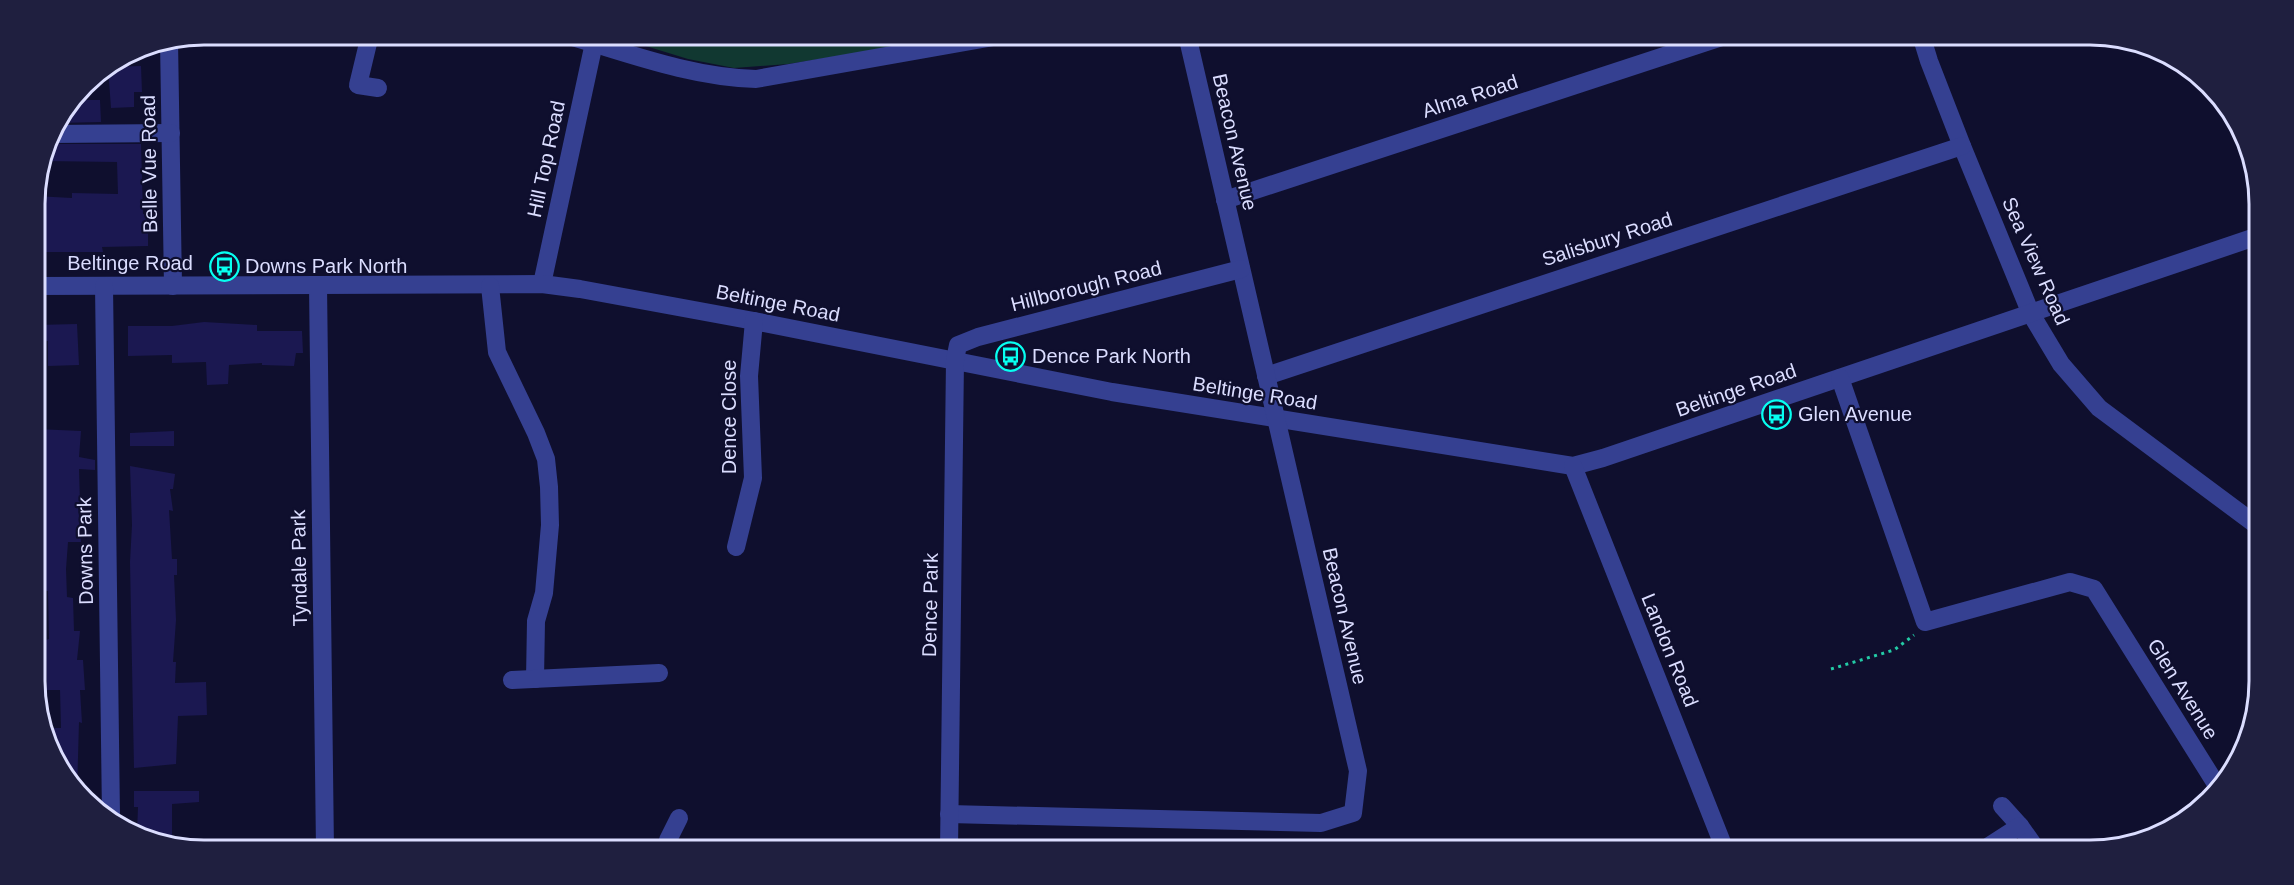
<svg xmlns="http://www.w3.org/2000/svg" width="2294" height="885" font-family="Helvetica,sans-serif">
<rect width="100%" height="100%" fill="#0f0f2e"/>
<path fill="#113831" d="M610,35h350l-44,9 -128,20 -54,4 -46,-9z"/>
<g fill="#1b1851">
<path d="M141,66l1,26h-8v15l-23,1 -3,-41z"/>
<path d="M74,100h26l1,22 -44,1z"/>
<path d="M48,144h93l2,70h5v32l-46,1 1,5h-68v-56l37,2v-5l46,1 -1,-32 -74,-1z"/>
<path d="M204,322l53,3v6h45l1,22h-7l-2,13 -32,-1v-2l-33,2 -1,19 -21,1 -1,-23 -34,1v-8l-44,1v-30h44z"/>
<path d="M77,324l2,41 -31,1v-25l-12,1v-17z"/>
<path d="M36,429l45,2 -2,26 16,3v10l-16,-1 1,35h-2l3,38h-13l-2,27 1,28 6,1 1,33h6l-3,29h6l2,30h-5l2,33 -3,-1 -2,71 -27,-54 -1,-11h12l-1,-38h-13l-1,-50 3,-1 -1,-48h-11v-79h6v-3h3v-40h-10z"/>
<path d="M174,431v15h-44v-13z"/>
<path d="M130,466l45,8 -2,15h-3l3,22 -4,-1 3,49h5v16h-3l2,45 -3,42h3l-1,21 31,-1 1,33 -29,1 -2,48 -42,4 -4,-206 2,-37z"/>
<path d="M134,791h65v11l-27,2v35h-3l-1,6 -19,-4 -12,-8 1,-26h-4z"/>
</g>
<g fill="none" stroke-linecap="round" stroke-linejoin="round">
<path stroke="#23cba6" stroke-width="3" stroke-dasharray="3 4.5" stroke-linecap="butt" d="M1831,669l63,-19 20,-15"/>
<g stroke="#354091" stroke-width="18">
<path d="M370,35l-12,50 20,3"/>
<path d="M566,35c62,18 124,42 190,44l249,-44"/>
<path d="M1921,35l8,26 33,85 69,168 30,50 38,44 160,119"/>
<path d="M169,41l4,245"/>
<path d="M51,134l120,-1"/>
<path d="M1225,200l503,-165"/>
<path d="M542,284l52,-241"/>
<path d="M318,285l7,565"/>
<path d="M35,286l507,-2 38,5 174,32 358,71 461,74 30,-8 655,-222"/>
<path d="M104,286l7,530"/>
<path d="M490,286l7,66 39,81 10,26 3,28 1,38 -6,68 -8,28 -1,58"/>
<path d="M1266,376l696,-230"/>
<path d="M1840,378l85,244 145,-40 24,7 122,195"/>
<path d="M1573,466l152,384"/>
<path d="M736,547l17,-69 -4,-102 5,-55"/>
<path d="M512,680l147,-7"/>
<path d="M2002,806l18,20 17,24"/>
<path d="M949,814l372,9 32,-10 5,-42 -171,-736"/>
<path d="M1989,846l31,-20"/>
<path d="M671,850l-3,-10 11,-22"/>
<path d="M949,850l6,-490 3,-15 20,-8 263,-68"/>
</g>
</g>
<defs>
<symbol id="bus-ring" viewBox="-11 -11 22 22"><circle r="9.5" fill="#0f0f2e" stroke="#07fff0" stroke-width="1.5"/><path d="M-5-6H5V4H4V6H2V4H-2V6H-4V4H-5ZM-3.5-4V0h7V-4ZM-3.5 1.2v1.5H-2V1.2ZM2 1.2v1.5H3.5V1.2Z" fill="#07fff0"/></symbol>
</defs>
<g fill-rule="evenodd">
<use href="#bus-ring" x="208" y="250" width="33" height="33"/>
<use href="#bus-ring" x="994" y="340" width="33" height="33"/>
<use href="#bus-ring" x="1760" y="398" width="33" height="33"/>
</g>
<g text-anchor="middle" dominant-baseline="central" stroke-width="4.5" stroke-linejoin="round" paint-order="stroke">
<g font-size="20" fill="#dbddff" stroke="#0f0f2e">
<text transform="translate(1470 96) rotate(-18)">Alma Road</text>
<text transform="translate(1235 142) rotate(77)">Beacon Avenue</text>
<text transform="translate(546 159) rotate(-78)">Hill Top Road</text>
<text transform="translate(149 164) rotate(-91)">Belle Vue Road</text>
<text transform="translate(1607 239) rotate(-18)">Salisbury Road</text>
<text transform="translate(2036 261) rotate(66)">Sea View Road</text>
<text x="130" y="263">Beltinge Road</text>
<text transform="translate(1086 286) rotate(-14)">Hillborough Road</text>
<text transform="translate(778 303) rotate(11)">Beltinge Road</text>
<text transform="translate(1736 390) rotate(-19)">Beltinge Road</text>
<text transform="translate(1255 393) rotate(9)">Beltinge Road</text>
<text transform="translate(729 417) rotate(-90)">Dence Close</text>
<text transform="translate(85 551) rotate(-91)">Downs Park</text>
<text transform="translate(299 568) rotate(-91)">Tyndale Park</text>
<text transform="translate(930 605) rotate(-89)">Dence Park</text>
<text transform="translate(1345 616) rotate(77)">Beacon Avenue</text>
<text transform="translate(1670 650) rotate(68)">Landon Road</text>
<text transform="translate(2183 689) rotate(58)">Glen Avenue</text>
</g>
<g font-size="20" fill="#dbddff" stroke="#0f0f2e" text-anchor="start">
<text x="245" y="266">Downs Park North</text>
<text x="1032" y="356">Dence Park North</text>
<text x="1798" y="414">Glen Avenue</text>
</g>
</g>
<path d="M0 0H2294V885H0ZM204 45H2090A159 159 0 0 1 2249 204V681A159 159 0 0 1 2090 840H204A159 159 0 0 1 45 681V204A159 159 0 0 1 204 45Z" fill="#1f1f3f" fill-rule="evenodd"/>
<path fill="none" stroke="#dbddff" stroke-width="3" d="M204 45H2090A159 159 0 0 1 2249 204V681A159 159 0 0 1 2090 840H204A159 159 0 0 1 45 681V204A159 159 0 0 1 204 45Z"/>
</svg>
